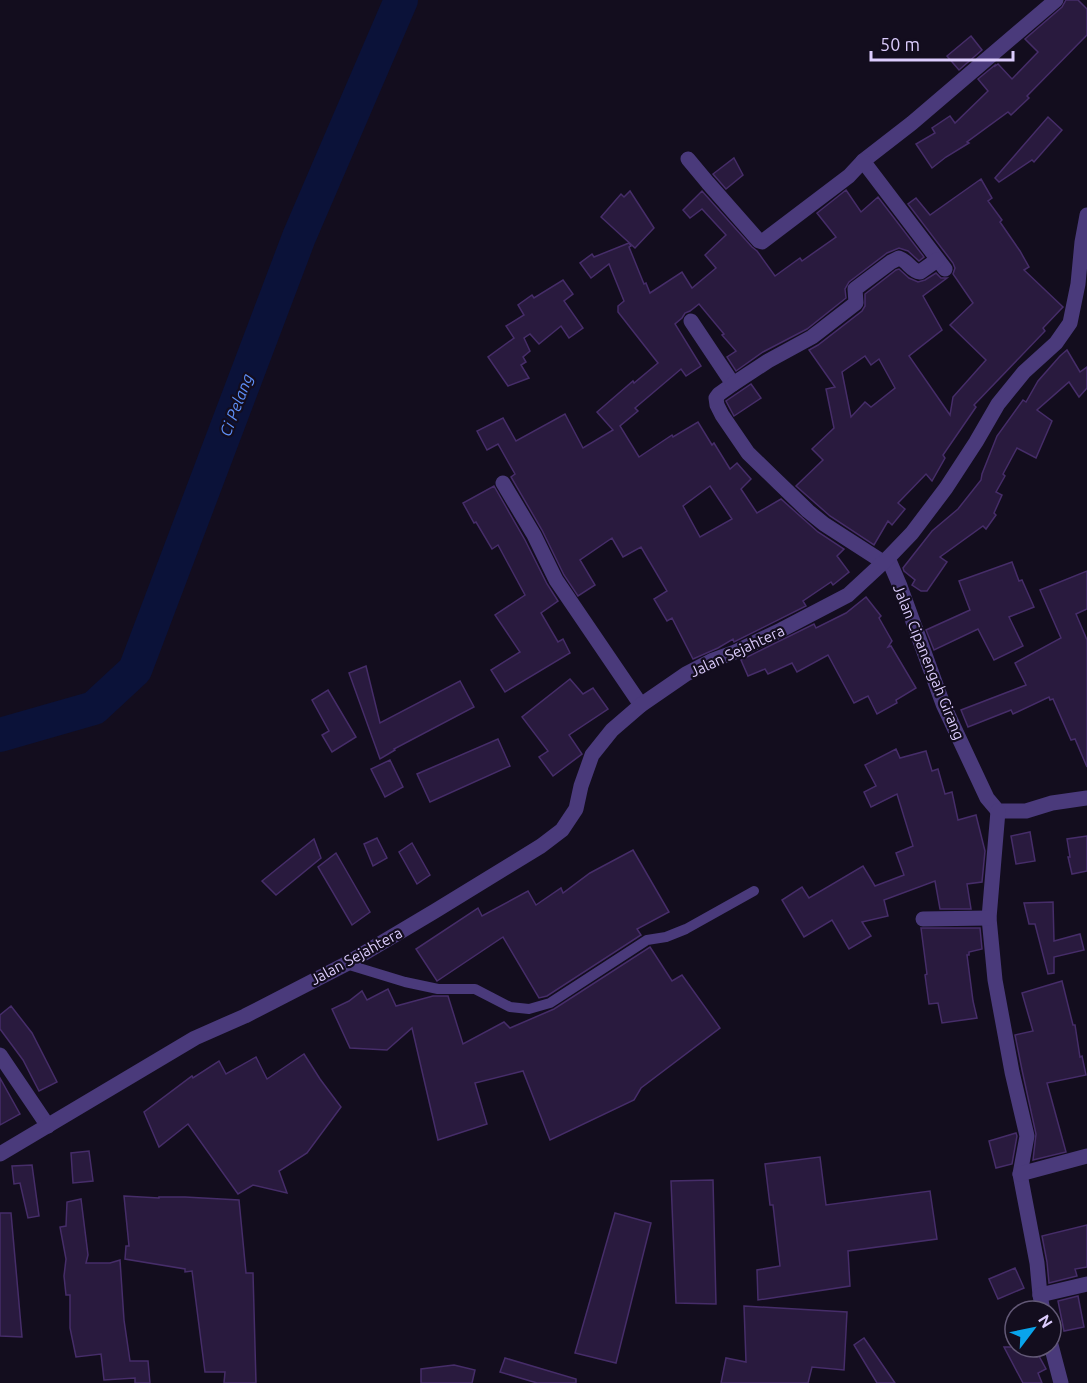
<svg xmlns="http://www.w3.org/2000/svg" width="1087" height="1383" font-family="Ubuntu,sans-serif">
<rect width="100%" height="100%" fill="#130d1e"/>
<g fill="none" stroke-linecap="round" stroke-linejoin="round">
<path stroke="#0b1239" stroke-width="34" d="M0,735l94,-27 41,-38 164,-433 102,-237"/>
</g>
<g fill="#291a3e" stroke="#462d69" stroke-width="1.5" fill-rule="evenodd">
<path d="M1066,0h12l9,9v26l-60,61 2,2 -18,17 -3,-3 -41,30 2,1 -23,14 -14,11 -16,-24 19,-11 -3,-5 18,-12 5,7 33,-32 -10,-12 17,-14v1l3,-2 14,15 26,-27 -13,-13 37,-32z"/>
<path d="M971,36l11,14 -23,20 -12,-14z"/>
<path d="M1048,117l14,13 -28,32 -2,-2 -33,22 -4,-4z"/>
<path d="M734,158l9,17 -17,14 -13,-15z"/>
<path d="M981,179l11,19 -4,3 14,19 -2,2 20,29 9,16 -5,3 39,37 -20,21 2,3 -71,74 2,2 -33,48 2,3 -13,23 -6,-7 -28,29 7,6 -13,16 -4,-4 -14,24 -44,-29 -34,-30 27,-26 -11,-11 22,-21 -8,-39 9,-2 -26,-37 9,-5 44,-34 3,-5v-12l31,-24 3,-1 10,9 9,4 7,-2 11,-7 5,5h6l-24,18 19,34 -33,26 41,59 3,-18 33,-37 -36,-35 23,-22 -20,-29 2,-6 -2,-5 -45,-59 8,-6 14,17zM865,356l6,9 8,-6 16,29 -24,19 -6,-5 -14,15 -9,-45z"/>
<path d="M846,190l15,22 17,-15 46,60 -5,4 -11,-10 -9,-3 -12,5 -38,29 -4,7 1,9 -39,31 -44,23 -27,19 -9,-14 9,-6 -14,-16 2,-1 -25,-30 -9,7 -5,2 -3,5 -7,6 26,42 -15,10 -5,-7 -46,39 3,3 -18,15 19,31 33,-22 1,2 25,-15 14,23 2,-2 16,26 7,-6 14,16 -10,10 16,24 24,-14 37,33 26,17 -7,7 12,16 -16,13 -2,-3 -28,19 3,5 -72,36 -1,-3 -15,9 -25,11 -21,-41 -5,3 -13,-22 13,-8 -26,-44 -18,10 -11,-19 -32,22 15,25 -17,11 -14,-21 -22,-45 -31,-53 4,-3 -17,-30 -11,6 -10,-19 26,-13 13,23 49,-27 18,34 30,-18 -16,-18 36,-31 1,2 24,-20 -40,-51v-6l6,-5 -15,-37 -18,14 -11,-15 12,-9 2,3 35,-14 2,3 -2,1 15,37 2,-1 4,10 32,-21 10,16 24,-20 -11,-13 21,-20 -24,-26 -12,9 -7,-8 19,-19 50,56 5,4 18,25 25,-18 2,3 34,-24 -19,-24zM710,486l22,33 -32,18 -17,-31z"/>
<path d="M630,191l24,37 -19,20 -34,-31 20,-23 3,3z"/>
<path d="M563,280l10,14 -9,7 19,27 -14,10 -8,-12 -22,18 -9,-10 -6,4 6,13 -7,6 3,5 -5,3 8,13 -21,8 -20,-29 26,-19 -8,-12 18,-11 -6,-10 14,-10 2,3z"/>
<path d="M1067,350l13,22 7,-5v21l-8,9 -10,-15 -32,28 15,11 -16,37 -19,-10 -14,26 2,2 -9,16 6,3 -8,18 2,2 -10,14 -3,-3 -43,31 7,5 -20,29h-6l-9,-6 3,-5 -11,-9 -1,-3 29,-37 26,-22 23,-29 1,-6 15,-38 26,-36 3,2 12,-21 22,-25z"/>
<path d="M751,384l10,14 -27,18 -8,-15z"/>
<path d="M494,486l31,54 22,44 11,17 -17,12 17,29 5,-3 7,14 -65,39 -14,-22 29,-18 -25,-37 30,-20 -27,-50 -6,4 -16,-27 -2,1 -11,-20z"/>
<path d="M1012,562l7,19 3,-1 12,27 -25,10 14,29 -29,14 -16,-31 -44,21 -8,-20 44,-20 -11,-29z"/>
<path d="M1087,571v38l-11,5 11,26v127l-12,-28 -4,1 -18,-41 -3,1 -1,-3 -36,17 -2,-4 -43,17 -7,-17 65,-25 -11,-22 46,-25 -21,-48z"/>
<path d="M866,597l15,19 -2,2 13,23 -4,6 3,-1 25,42 -20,12 1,3 -20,11 -9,-18 -14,7 -26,-48 -31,17 -5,-9 -24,11 -3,-5 -17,7 -7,-16 73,-36 2,4 30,-15z"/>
<path d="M366,666l14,57 80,-42 14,26 -80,42 1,1 -15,9 -31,-86z"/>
<path d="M570,679l13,15 10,-6 15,21 -39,26 13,19 -29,22 -14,-19 9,-6 -26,-34z"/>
<path d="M328,690l28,47 -24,15 -10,-17 7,-4 -17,-31z"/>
<path d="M498,739l12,27 -80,36 -13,-28z"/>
<path d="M896,749l4,9 26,-7 6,20 6,-2 7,25 7,-2 6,28 18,-5 9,36 -3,31 -15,2 4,25h-31l-5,-28 -51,19 4,16 -26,6 9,14 -22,13 -17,-29 -28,17 -22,-37 20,-13 7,11 54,-32 12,20 29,-11 -8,-22 17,-7 -16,-52 -26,13 -7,-15 12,-6 -11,-21z"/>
<path d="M390,760l13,27 -18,10 -14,-28z"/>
<path d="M1030,832l5,29 -19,3 -5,-28z"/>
<path d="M1087,836v35l-15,3 -4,-17h2l-3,-18z"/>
<path d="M377,838l10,20 -14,8 -9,-22z"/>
<path d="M314,839l7,19 -45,37 -14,-14z"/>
<path d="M412,843l18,32 -13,9 -18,-32z"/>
<path d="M633,850l36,62 -32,17 4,6 -94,61 -8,2 -36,-61 -66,44 -21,-32 62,-41 4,8 46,-25 8,14 25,-17 2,5 27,-20z"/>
<path d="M336,853l34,59 -18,13 -34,-58z"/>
<path d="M1053,902l1,39 26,-7 4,16 -30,7v16l-6,1 -13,-50h-6l-5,-21z"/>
<path d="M921,928h59l2,21 -13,3v3h-2l6,46 4,17 -35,5 -4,-20 -9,1 -4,-29 2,-1z"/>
<path d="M650,947l22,34 10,-6 38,53 -79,60 -7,12 -84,40 -27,-69 -48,12 12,41 -49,16 -26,-112 -25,22 -37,-2 -18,-39 17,-8 13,-10 5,9 21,-11 8,17 37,-10h15l15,48 41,-22 6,6 44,-19z"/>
<path d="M1062,981l11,44h2l5,32 2,-1 4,19 -39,8 19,69 -33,8 3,-26 -14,-64 -7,-35 18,-4 -11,-38z"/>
<path d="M11,1006l21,27 25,49 -18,9 -16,-31 -23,-31v-14z"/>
<path d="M304,1054l16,25 21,28 -34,46 -28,18 8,22 -34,-8 -15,9 -50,-70 -29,23 -15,-35 48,-36 1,2 26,-17 7,13 30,-17 11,22z"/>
<path d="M0,1078l20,36 -20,11z"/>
<path d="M1016,1133l1,3 -5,28 -16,4 -7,-27z"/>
<path d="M89,1151l4,30 -20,2 -2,-30z"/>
<path d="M820,1157l6,48 104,-14 7,48 -89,12 2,35 -92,14 -1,-30 23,-4 -7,-61h-3l-5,-41z"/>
<path d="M32,1165l7,51 -11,2 -8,-35 -6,1 -2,-18z"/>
<path d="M713,1180l3,124 -40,-1 -5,-122z"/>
<path d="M124,1196l35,2v-1h26l54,3 7,73h7l3,110h-32l1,-11h-20l-13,-101 -7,1v-3l-60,-10 1,-13h3z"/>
<path d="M81,1199l7,56 -2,8h24l10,-3 4,60 6,41h18l2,22h-15v-5l-31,2 -3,-26 -25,3 -6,-29v-33h-4l-2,-19 2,-17 -6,-32 6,-1 1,-24z"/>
<path d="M0,1213h11l11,124 -22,-1z"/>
<path d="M615,1213l36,10 -35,140 -41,-10z"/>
<path d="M1087,1225v42l-12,2 2,7 -28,7 -2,-21 -5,-26z"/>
<path d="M1015,1268l9,20 -26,11 -9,-20z"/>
<path d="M1078,1296l6,31 -20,4 -6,-30z"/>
<path d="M744,1306l103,6 -3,58 -32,-3 -4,16h-87l5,-25 20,4z"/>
<path d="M864,1338l31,45h-18l-23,-38z"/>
<path d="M1004,1347h30l12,22 -8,4 4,10h-19z"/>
<path d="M505,1358l71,21v4h-39l-37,-11z"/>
<path d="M454,1365l21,5 -3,13h-51v-14z"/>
</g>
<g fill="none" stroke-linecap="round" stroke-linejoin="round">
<path stroke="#4a3a7b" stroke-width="10" d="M346,964l59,18 33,7h37l35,18 19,2 21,-6 97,-63 19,-3 20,-8 68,-38"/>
<g stroke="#4a3a7b" stroke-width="15">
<path d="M688,159l20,24 51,58 3,1 87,-66 14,-15 49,-38 144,-123"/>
<path d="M863,161l82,108"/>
<path d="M691,321l42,63 -14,10 -3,4 1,7 5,10 26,38 31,30 29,28 16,13 59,38"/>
<path d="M733,384l35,-23 44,-24 44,-34 -1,-14 36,-27 8,-4c9,3 12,13 21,14l17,-12"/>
<path d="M503,483l31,52 22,45 85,125"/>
<path d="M888,558l12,28 43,118 44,94 11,13h28l26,-8 35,-5"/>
<path d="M998,811l-9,107 6,62 17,92 15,64 -7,38 17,89 3,32 3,16"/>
<path d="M923,919l66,-1"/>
<path d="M0,1055l48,71"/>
<path d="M1020,1174l67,-18"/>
<path d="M1040,1295l47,-11"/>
<path d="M1051,1345l10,38"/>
</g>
<path stroke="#4a3a7b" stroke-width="15" d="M0,1154l195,-116 50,-22 101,-52 89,-53 106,-65 21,-16 14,-21 5,-23 11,-31 20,-25 29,-25 45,-31 27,-14 22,-8 46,-22 67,-35 40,-37 24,-25 34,-45 30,-46 22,-38 26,-32 32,-29 14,-20 8,-39 4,-42 5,-27"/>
</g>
<g text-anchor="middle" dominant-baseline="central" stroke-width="4.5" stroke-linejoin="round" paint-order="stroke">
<g font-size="15" fill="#dcccfd" stroke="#130d1e">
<text transform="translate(737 651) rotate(-25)">Jalan Sejahtera</text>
<text transform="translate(929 662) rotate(68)">Jalan Cipanengah Girang</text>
<text transform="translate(356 956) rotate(-29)">Jalan Sejahtera</text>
</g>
<g font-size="16" font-style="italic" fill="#5e90f9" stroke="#130d1e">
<text transform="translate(236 405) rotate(-69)">Ci Pelang</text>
</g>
</g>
<g transform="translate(1033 1329) rotate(58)"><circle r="28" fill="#130d1e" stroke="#635977" stroke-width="1.5"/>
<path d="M0-4.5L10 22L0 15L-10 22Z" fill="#09a4eb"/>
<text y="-9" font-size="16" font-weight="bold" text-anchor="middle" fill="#dcccfd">N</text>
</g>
<path d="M871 51v9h142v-9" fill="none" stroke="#dcccfd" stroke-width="3"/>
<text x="880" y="51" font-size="18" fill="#dcccfd" stroke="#130d1e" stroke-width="4.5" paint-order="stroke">50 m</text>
</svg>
